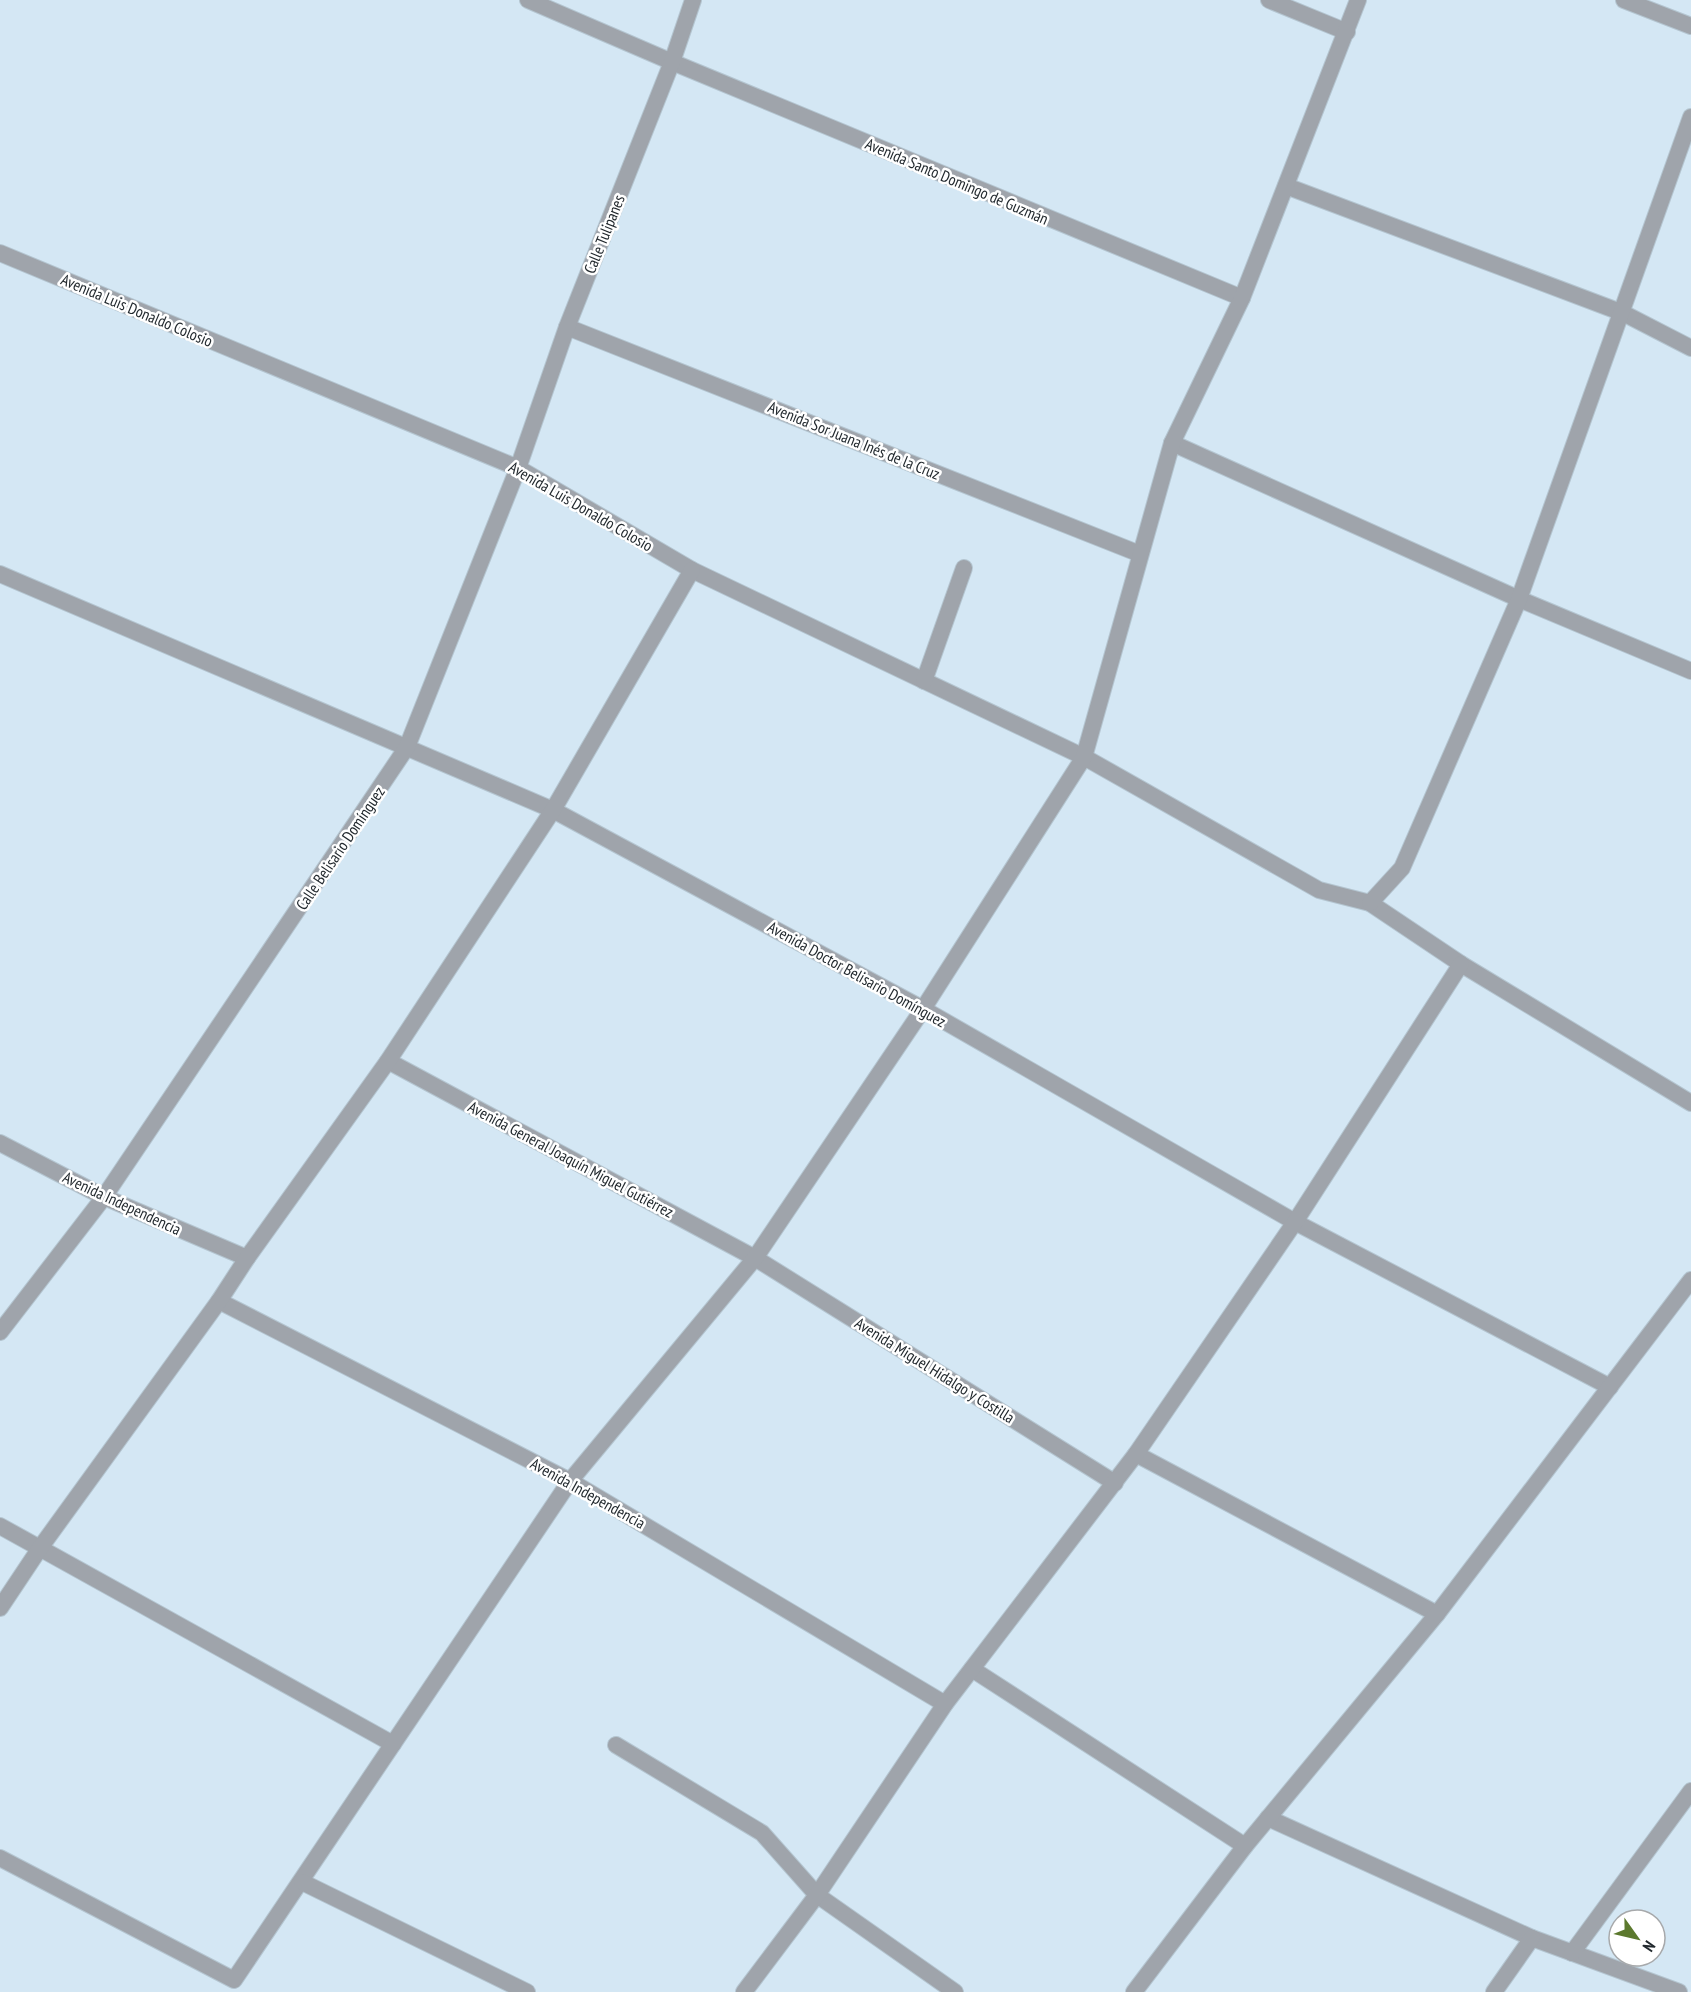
<svg xmlns="http://www.w3.org/2000/svg" width="1691" height="1992" font-family="'PT Sans Narrow',sans-serif">
<rect width="100%" height="100%" fill="#d4e7f4"/>
<g fill="none" stroke-linecap="round" stroke-linejoin="round">
<defs>
<g id="minor">
<path d="M528,0l144,62 570,236"/>
<path d="M1269,0l78,32"/>
<path d="M1624,0l67,26"/>
<path d="M1286,186l337,127 68,35"/>
<path d="M0,253l518,215 174,102 392,187 235,133 51,13 91,61 230,139"/>
<path d="M567,327l573,227"/>
<path d="M1172,443l347,156 172,72"/>
<path d="M0,574l553,236 370,199 372,213 315,165"/>
<path d="M924,681l40,-113"/>
<path d="M1370,903l32,-35 117,-269 172,-482"/>
<path d="M388,1061l367,197 360,225"/>
<path d="M0,1143l104,54 143,61"/>
<path d="M219,1301l351,180 375,223"/>
<path d="M0,1332l104,-135 303,-450 111,-279 49,-141 105,-265 21,-62"/>
<path d="M1136,1454l301,160"/>
<path d="M0,1526l393,218"/>
<path d="M0,1608l40,-60 179,-247 28,-43 141,-197 165,-251 139,-240"/>
<path d="M972,1669l273,177"/>
<path d="M616,1745l146,88 55,62 138,97"/>
<path d="M1268,1818l264,120 147,54"/>
<path d="M0,1858l234,122 336,-499 185,-223 168,-249 161,-252 88,-314 70,-145 116,-298"/>
<path d="M302,1882l225,110"/>
<path d="M1572,1953l119,-162"/>
<path d="M744,1992l73,-97 128,-191 191,-250 159,-232 166,-258"/>
<path d="M1134,1992l111,-146 192,-232 254,-334"/>
<path d="M1494,1992l38,-54"/>
</g>
</defs>
<use href="#minor" stroke="#b4c5d0" stroke-width="18"/>
<use href="#minor" stroke="#9fa4ab" stroke-width="16"/>
</g>
<g text-anchor="middle" dominant-baseline="central" stroke-width="5" stroke-linejoin="round" paint-order="stroke">
<g font-size="16" fill="#22292e" stroke="#fff">
<text transform="translate(957 181) rotate(23)">Avenida Santo Domingo de Guzmán</text>
<text transform="translate(604 234) rotate(-68)">Calle Tulipanes</text>
<text transform="translate(137 310) rotate(23)">Avenida Luis Donaldo Colosio</text>
<text transform="translate(854 440) rotate(22)">Avenida Sor Juana Inés de la Cruz</text>
<text transform="translate(581 506) rotate(30)">Avenida Luis Donaldo Colosio</text>
<text transform="translate(340 848) rotate(-56)">Calle Belisario Domínguez</text>
<text transform="translate(857 974) rotate(29)">Avenida Doctor Belisario Domínguez</text>
<text transform="translate(571 1159) rotate(28)">Avenida General Joaquín Miguel Gutiérrez</text>
<text transform="translate(122 1203) rotate(25)">Avenida Independencia</text>
<text transform="translate(935 1370) rotate(32)">Avenida Miguel Hidalgo y Costilla</text>
<text transform="translate(588 1493) rotate(29)">Avenida Independencia</text>
</g>
</g>
<g transform="translate(1637 1938) rotate(124)"><circle r="28" fill="#ffffff" stroke="#a7a9ab" stroke-width="1.5"/>
<path d="M0-4.5L10 22L0 15L-10 22Z" fill="#5c792e"/>
<text y="-9" font-size="16" font-weight="bold" text-anchor="middle" fill="#22292e">N</text>
</g>
</svg>
